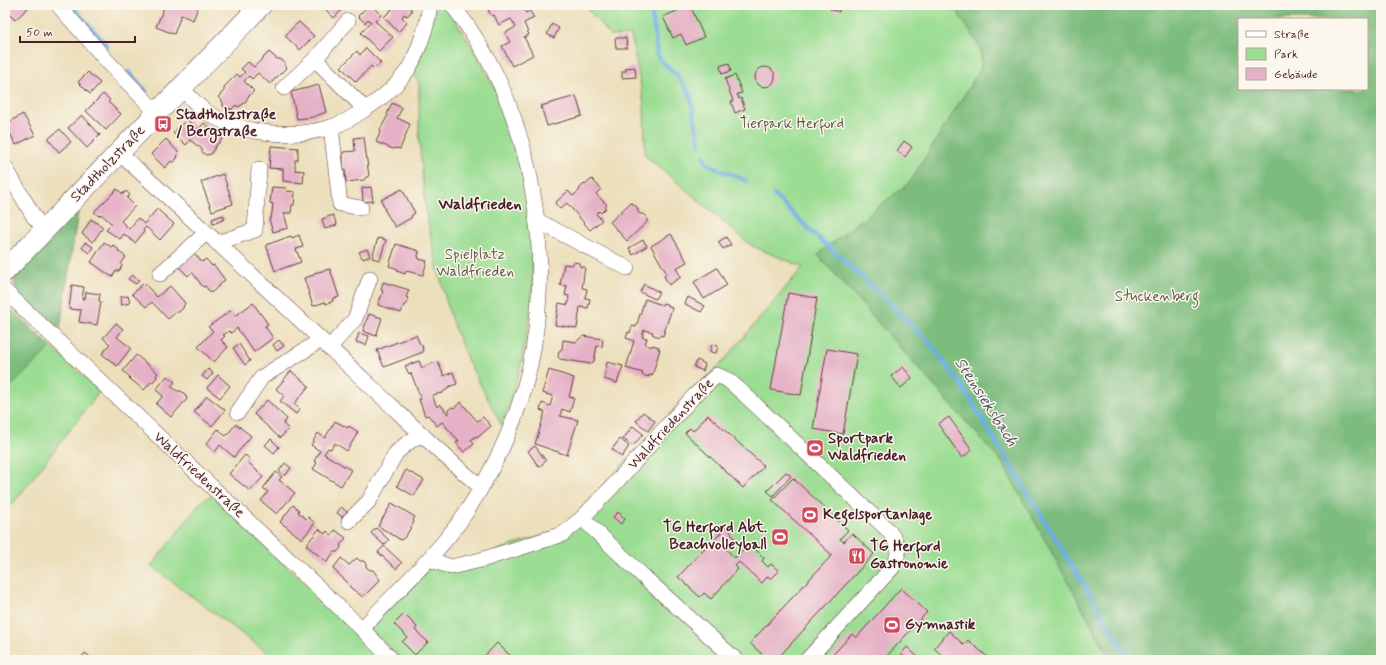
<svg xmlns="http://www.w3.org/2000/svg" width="1386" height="665" font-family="Mynerve,sans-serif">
<rect width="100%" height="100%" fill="#fbf7ec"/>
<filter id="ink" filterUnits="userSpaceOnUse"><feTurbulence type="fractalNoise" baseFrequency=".025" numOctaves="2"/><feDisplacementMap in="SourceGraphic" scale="8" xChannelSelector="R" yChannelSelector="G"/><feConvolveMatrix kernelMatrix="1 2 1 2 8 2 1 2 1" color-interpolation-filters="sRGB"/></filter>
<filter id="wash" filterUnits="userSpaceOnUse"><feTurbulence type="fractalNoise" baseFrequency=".012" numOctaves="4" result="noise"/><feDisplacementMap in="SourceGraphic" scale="16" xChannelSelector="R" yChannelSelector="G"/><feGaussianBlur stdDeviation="0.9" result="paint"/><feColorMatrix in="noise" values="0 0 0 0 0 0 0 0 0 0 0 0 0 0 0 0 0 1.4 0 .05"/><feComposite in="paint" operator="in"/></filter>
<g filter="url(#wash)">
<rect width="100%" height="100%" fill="#ecdfbc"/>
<g fill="#9bdd93" stroke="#727e5f">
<path d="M437,5h7l2,1 29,45 27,52 15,49 11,54 5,45 -1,54 -12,64 -18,57 -34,-65 -17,-42 -14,-54 -10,-47 -4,-33 -4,-48v-55l-6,-8z"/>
<path d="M584,5h369l28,43v20l-71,114 -88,69 -4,4 184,207 109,198h-707l-38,-32 59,-59 30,-5 108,-35 126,-136 33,-30 81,-96 -51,-21 -107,-91 -1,-52 -13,-68 -20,1z"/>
<path d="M51,347l49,44 -88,114 -7,-8v-105z"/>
<path d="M212,495l173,165h-108l-126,-94 51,-65z"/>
</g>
<g fill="#7cbc7d" stroke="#636e54" fill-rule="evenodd">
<path d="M953,5h428v655h-270l-109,-198 -184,-207 4,-4 88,-69 71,-114v-20zM1239,19h128v70h-128z"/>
<path d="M79,205l-20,130 -40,-38 -5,-15 3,-14z"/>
<path d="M5,309h6l40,38 -46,45z"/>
</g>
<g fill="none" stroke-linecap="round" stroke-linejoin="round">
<g stroke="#6cafe1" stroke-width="4.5">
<path d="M71,5l36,41"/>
<path d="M650,5l5,29 2,20 3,6 18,16 12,18 10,51"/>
<path d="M129,72l17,19"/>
<path d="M704,156l2,7 7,3 11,6 8,2 14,7"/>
<path d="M774,195l39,38 60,54 56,55 33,44 168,274"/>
</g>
</g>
<g id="blocks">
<g fill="#e5b1c6">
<path d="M5,5h26l-16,15 -5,-5 -2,2 -3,-3z"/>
<path d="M165,5h34l-6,15 -12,-5 -7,19 -18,-7z"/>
<path d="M321,5h25l-12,13z"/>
<path d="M369,5h2l10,10 -6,6 18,16 -14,14 -18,-18 10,-11 -3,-3 -3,4 -7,-7z"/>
<path d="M388,5h25l-3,4 2,2 -5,5 -3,-2 -2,3 5,6 -9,9 -14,-15 8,-8z"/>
<path d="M488,5h34l4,8 4,-2 4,7 -10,5 5,12 -5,2 9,18 -21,11 -10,-20 8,-4 -5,-9 11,-6 -5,-8 -12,6 -5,-10 -2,1 -3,-4 -1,-4 2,-1z"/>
<path d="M690,5l14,32 -18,8 -5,-11 -8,4 -10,-21z"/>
<path d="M831,5h10l-2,7 -9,-3z"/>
<path d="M299,22l15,14 -14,14 -15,-14 9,-10z"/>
<path d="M552,24l7,4 -5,10 -7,-4z"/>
<path d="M615,38h11l1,10h-11z"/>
<path d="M366,48l15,15 -7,6 -3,-3 -15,16 -15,-15 16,-16 3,4z"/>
<path d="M269,52l8,7h3l5,4v4l1,1 -16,16 -12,-11 -6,6 -3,-3 -5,5 10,10 -7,7 -1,3 -4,4 -4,2 -2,-2 -5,5 -1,-2 -1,2 -6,-4v-4l-5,-5 6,-6v-4l13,-13 3,3 5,-5 -4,-3 7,-7 6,5z"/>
<path d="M5,58l5,6 -5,5z"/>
<path d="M729,63l2,8 -9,3 -2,-8z"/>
<path d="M635,67l1,10 -14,1v-7h4v-3z"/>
<circle cx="765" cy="77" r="10"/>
<path d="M88,72l12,11 -10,11 -12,-12z"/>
<path d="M735,75l7,18 -5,1 2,5 2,-1 4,11 -10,4 -4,-11 2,-1 -8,-22z"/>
<path d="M319,85l7,27 -13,5 -16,2 -6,-27z"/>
<path d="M103,94l7,6 -2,2 13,12 -15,16 -20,-19z"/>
<path d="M576,96l6,20 -35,10 -6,-20z"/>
<path d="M392,103l10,5 -5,10 13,6 -10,25 -3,-1 -4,1 -17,-7 5,-11 -1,-1 8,-15 -1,-1z"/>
<path d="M23,114l12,21 -19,10 -11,-21z"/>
<path d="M82,115l18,20 -13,13 -19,-20z"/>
<path d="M187,119l11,11 6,-7 11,9h3l4,3v4l-3,4 -2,1 -6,10 -5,1 -4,-3v-3l-12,-9 -4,5 -13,-12z"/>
<path d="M60,129l11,13 -12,10 -11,-13z"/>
<path d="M364,137l5,40h-3l-2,3 -18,2 -1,-12h-2v-18l12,-1 -1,-13z"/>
<path d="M166,139l13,14 -2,3 1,1 -5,6 -2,-2 -6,7 -14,-14z"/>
<path d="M904,141l8,6 -7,10 -8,-6z"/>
<path d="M271,146l27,2v12h-3v10l9,1 -1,12 -20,-2v-12l-14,-1z"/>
<path d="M223,174l10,30 -21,7 -11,-29z"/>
<path d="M592,179l9,10 -5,5 11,11 -2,2 1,1 -5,5 -2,-2 -3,3 6,6 -12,10 -23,-27 -7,6 -5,-6 13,-12 5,5 7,-6 -1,-1 5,-5 1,1z"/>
<path d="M272,187l15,1 -1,3 9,1 -1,13h-2l-1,8h-7l4,15 -15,4 -4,-13 2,-1 1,-6 1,-8 -3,-1z"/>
<path d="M371,187l2,14 -10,1 -1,-14z"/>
<path d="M117,189l6,5 3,-3 4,4 -3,3 8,8 -14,15 8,8 9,-11 6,6 13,-15 17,15 -14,16 -14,-13 -3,3 1,2 -9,11 -11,-9 -4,5 -14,-9 6,-6 -11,-10 -2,2 -5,-4z"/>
<path d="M402,189l13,24 -3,2 -1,3 -16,9 -11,-18h1l-4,-9z"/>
<path d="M630,203l4,1 4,5v3l2,2h3l4,4v4l-20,19 -17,-19z"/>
<path d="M223,215l2,4 -12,5 -1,-5z"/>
<path d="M333,215l4,10 -12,4 -3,-10z"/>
<path d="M91,219l12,8 -10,15 -11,-8z"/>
<path d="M671,234l16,28 -11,6 5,9 -12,8 -5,-9 3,-2 -16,-28z"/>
<path d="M299,235l4,12 -7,2 5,13 -26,9 -9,-26 25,-9 1,2z"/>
<path d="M726,237l5,8 -8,4 -5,-7z"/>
<path d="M378,238l8,2 -6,20 -8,-2z"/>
<path d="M643,240l4,6 -14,9 -4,-7z"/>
<path d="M85,242l8,5 -4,6 -7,-5z"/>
<path d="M104,242l7,5 2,-2 6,5 -1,1 8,6 -5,7 1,2 -3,5h-3l-4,6 -21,-15z"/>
<path d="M396,244l23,7 -1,5 1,3 8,2 -4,14 -17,-4 -1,3 -8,-3 1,-2 -9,-3z"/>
<path d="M367,249l3,7 -7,3 -4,-7z"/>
<path d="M193,252l9,10 4,-3 6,7 2,-1 11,15 -14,13 -6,-7 -2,1 -11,-15 -4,4 -10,-10z"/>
<path d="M574,262l5,1 1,4h5l-3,21 5,1 -2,9 5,1 -2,9 -8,-1 -3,21 -22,-3 4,-22 9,2 1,-9 -4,-1 2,-9 -7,-1 4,-21 8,1z"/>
<path d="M717,268l10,17 -23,14 -10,-17z"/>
<path d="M330,269l9,28 -7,2 1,2 -7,3 -1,-2 -12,4 -9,-28 10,-3v-2z"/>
<path d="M132,275l7,5 -3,4 -8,-5z"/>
<path d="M383,282l26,8 -3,7 2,1 -2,7h-2l-3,8 -23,-8 5,-14 -2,-1z"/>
<path d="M144,283l13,14 13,-11 15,17 -1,2 -1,3 -4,4h-3l-8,7 -16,-17 -6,5 -14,-13z"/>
<path d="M644,284l15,8 -4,7 -15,-7z"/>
<path d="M72,285l12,2 -2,12h3l1,-7 14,2 -1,7 2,1 -4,23 -18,-3 2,-12 -12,-1z"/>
<path d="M788,293l29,5 -16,97 -30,-5z"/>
<path d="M128,296l2,7 -9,2 -1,-8z"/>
<path d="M688,297l17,9 -4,6 -16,-8z"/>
<path d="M645,299l17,6 1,-2 6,2v2l3,1 -9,28 -3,-1 -1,2 -7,-3 1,-2 -9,-2 -2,7 5,1 -2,6 6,3 1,-2 7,2 -1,2h2l-8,27 -3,-1v2l-7,-2 1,-2 -17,-5 8,-27 -8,-3 2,-6 2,1 2,-7 4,1z"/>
<path d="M253,303l15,21 -3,2 8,12 -19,14 -17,-24 -6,5 -2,-2 -6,4 2,1 -4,4 7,7 -14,15 -16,-15 15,-16 -5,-4 22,-16 5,5z"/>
<path d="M369,314l13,4 -6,18 -13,-5z"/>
<path d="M116,323l7,6 -6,8 14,11 -14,18 -15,-12 8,-10 -7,-6z"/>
<path d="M359,333l10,3 -3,9 -10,-3z"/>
<path d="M416,335l4,9 2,1 1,7 -39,15 -7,-17z"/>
<path d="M583,336l20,3 -1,8 -5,-1 -3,15 -3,3 -31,-5 -2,-2 1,-6 3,-2 1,-9 13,2z"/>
<path d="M279,340l5,6 -7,5 -4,-6z"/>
<path d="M239,344l11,17 -5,4 -12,-17z"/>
<path d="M712,344l6,2 -2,7 -6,-1z"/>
<path d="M827,349l30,5 -14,80 -30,-5z"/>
<path d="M136,355l22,18 -2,2 1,2 -4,5h-2l-7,8 -15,-12 1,-1 -7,-6z"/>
<path d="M697,360l8,4 -2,7 -9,-4z"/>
<path d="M419,361l3,7 5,-3 11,-3 6,14 9,-4 4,12 -9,3v2l-4,2 -1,2 -11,2 5,12 3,-3 8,10v-4l4,-3 2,1 7,-6 16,19 6,-4 8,9 -14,12 -1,-2 -5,4 3,4 -10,8 -8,-9 3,-2 -17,-19 -5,4 -9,-11 -3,1 -6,-17h2l-10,-26 -2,1 -4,-8z"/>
<path d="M607,362l16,4 -6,17 -13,-4z"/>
<path d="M903,367l9,11 -11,10 -10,-12z"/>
<path d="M208,369l5,4 -6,7 -5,-4z"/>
<path d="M549,370l25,8 -5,19 5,1 -4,14 -8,-3 -2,7 18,4 -11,35 -32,-11 10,-32 -5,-2 2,-7 8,3 3,-10 -11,-3z"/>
<path d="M291,371l18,15 -15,18 6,5 -4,5 -16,-13 4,-5 -8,-7z"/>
<path d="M218,375l12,11 -10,12 -13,-10z"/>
<path d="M167,376l8,6 -4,4 6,5h4l4,3 2,5 -16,18 -15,-13 7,-8 -7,-6z"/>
<path d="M207,396l18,14 -13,16 -18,-14z"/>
<path d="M267,400l20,19 -4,5 6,5 -9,9 -26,-24z"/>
<path d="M643,412l12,9 -7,10 -12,-10z"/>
<path d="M708,415l56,51 -21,22 -58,-55 5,-5 3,3z"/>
<path d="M949,417l23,33 -10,8 -24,-34z"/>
<path d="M335,421l13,7 1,-2 9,6 -11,19 -12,-8 -4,6 -3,-1 -4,6 27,16 -10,16 -28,-17 4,-6 -3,-2 6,-10 -9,-6 7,-12 7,5z"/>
<path d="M236,424l15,12 -17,21 -14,-12 -5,7 -9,-8 12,-15 8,7z"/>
<path d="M633,426l10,8 -10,12 -10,-7z"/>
<path d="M271,439l8,8 -5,6 -9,-8z"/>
<path d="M620,439l9,7 -7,11 -10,-8z"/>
<path d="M535,446l11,15 -7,6 -11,-16z"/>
<path d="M245,455l5,4 -2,3 15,15 -13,14 -21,-17z"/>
<path d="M285,463l6,5 -6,8 -6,-5z"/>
<path d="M406,470l18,10 -10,16 -17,-10z"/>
<path d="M276,472l6,5 -3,3 16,13 -18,21 -16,-13 7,-9 -5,-4z"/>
<path d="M786,472l5,4 -18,20 -6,-5z"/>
<path d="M793,478l55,52 -8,9 4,3 8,-9 22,21 -98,106h-8l-18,-17 82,-88 -60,-55z"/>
<path d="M392,503l23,14 -2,3 1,2 -8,14 -5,4 -23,-14z"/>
<path d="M293,505l6,5 -1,2 8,7 2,-2 7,6 -13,16 -22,-17z"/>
<path d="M341,507l6,5 -5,5 -5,-4z"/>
<path d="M618,512l7,7 -4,5 -8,-7z"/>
<path d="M727,526l8,13 -9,10 9,9 12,-13 4,4 2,-2 11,11 -2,3 6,6 3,-3 8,7 -8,8 -3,-3 -6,7 -23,-21 -4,4 3,3 -27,30 -7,-6 -4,4 -22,-20 36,-39 1,1z"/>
<path d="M376,528l13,12 -5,5 -13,-12z"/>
<path d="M319,529l6,5 2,-3 4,4 4,-5 11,8 -6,7 1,3 -4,4h-3l-7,10 -21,-17z"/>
<path d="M384,546l18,17 -6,6 -18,-17z"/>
<path d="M341,558l8,7 8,-7 3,3h4l2,3v3l4,3h3l7,10 -17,17 -12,-9 -5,-7 -13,-12z"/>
<path d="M901,588l26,24 -40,44 5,4h-64l24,-26 4,4z"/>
<path d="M404,614l13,13 -2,3 13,12 -13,13 -13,-13 5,-5 -13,-13z"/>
<path d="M949,631l15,14 4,-5 23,20h-44l-13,-12z"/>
<path d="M497,643l18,17h-34z"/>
<path d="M907,647l11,10 -3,3h-7l-7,-6z"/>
<path d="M85,653l9,7h-14z"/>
</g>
</g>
</g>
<g filter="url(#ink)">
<use href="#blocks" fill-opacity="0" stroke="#623c41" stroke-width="1"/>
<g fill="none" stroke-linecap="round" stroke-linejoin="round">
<defs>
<g id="street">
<path d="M58,5l50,57 49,51"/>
<path d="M315,59l50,50"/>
<path d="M181,88c8,8 15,16 24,23 34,24 87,28 126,16 12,-3 24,-11 34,-18 18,-11 33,-24 44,-41 7,-11 12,-27 16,-39 3,-8 3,-16 5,-24"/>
<path d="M284,88l31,-29 33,-38"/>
<path d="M331,127l9,77 21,4"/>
<path d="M119,153c83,74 164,151 246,228 38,35 75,73 116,106"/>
<path d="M5,167l29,50 11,12"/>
<path d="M536,220l91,48"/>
<path d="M217,243l38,-13 4,-61"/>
<path d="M160,274l46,-41"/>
<path d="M5,291l357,338 30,31"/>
<path d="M329,348l26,-29 15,-41"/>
<path d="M238,412l24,-35 59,-37"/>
<path d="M582,518l62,59 92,83"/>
<path d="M349,521l20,-20 27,-48 10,-9 16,-10"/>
<path d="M429,559l22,8 30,-7 82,-26 19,-16 28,-29 84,-93 23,-21 11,5 15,13 146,138c11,15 12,20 3,37l-85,92"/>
<path d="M362,629c35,-39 76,-74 105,-118 31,-48 56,-104 66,-161 20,-118 -6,-251 -81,-345"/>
</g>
<path id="secondary" d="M5,271l256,-266"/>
</defs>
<use href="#street" stroke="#623c41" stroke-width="16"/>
<use href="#secondary" stroke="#623c41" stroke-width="22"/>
<use href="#street" stroke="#fff" stroke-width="15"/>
<use href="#secondary" stroke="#fff" stroke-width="21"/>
</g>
</g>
<defs>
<symbol id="bus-square" viewBox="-11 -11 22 22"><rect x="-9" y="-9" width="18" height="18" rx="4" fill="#d1495b" stroke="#fbf7ec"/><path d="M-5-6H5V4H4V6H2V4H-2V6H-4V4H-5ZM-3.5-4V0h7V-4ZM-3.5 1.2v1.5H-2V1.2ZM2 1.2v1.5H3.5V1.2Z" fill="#fff"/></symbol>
<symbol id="stadium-square" viewBox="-11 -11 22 22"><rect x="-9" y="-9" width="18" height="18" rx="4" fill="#d1495b" stroke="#fbf7ec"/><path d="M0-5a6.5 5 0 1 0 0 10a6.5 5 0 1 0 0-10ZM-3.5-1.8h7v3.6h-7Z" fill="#fff"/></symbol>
<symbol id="restaurant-square" viewBox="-11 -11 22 22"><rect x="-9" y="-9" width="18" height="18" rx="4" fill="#d1495b" stroke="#fbf7ec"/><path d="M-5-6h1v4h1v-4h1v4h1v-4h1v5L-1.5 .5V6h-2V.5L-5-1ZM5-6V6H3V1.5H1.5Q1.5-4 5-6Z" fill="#fff"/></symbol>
</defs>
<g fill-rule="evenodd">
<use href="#bus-square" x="153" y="114" width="20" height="20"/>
<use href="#stadium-square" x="805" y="438" width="20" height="20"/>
<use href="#stadium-square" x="800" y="505" width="20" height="20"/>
<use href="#stadium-square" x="770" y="527" width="20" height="20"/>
<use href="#restaurant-square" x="847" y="546" width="20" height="20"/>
<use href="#stadium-square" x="882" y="615" width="20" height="20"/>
</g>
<g text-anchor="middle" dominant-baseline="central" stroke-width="3" stroke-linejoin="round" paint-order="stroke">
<g font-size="15" font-weight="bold" fill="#4a1f2b" stroke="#fbf7ec" text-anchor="start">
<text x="176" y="115">Stadtholzstraße<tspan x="176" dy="17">/ Bergstraße</tspan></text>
<text x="828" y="439">Sportpark<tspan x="828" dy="17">Waldfrieden</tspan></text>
<text x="823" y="515">Kegelsportanlage</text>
<text x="767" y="528" text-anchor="end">TG Herford Abt.<tspan x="767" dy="17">Beachvolleyball</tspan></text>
<text x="870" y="547">TG Herford<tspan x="870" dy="17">Gastronomie</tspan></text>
<text x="905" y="625">Gymnastik</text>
</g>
<g font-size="15" fill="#62584a" stroke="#fbf7ec">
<text x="792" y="124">Tierpark Herford</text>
<text x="475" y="255">Spielplatz<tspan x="475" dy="17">Waldfrieden</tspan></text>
<text x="1157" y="297">Stuckenberg</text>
</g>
<g font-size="15" fill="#4a1f2b" stroke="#fbf7ec">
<text transform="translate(108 164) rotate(-46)">Stadtholzstraße</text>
<text transform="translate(671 424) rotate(-47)">Waldfriedenstraße</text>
<text transform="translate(199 475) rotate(43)">Waldfriedenstraße</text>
</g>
<g font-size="16" font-weight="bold" fill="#4a1f2b" stroke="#fbf7ec">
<text x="480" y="204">Waldfrieden</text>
</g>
<g font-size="16" font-style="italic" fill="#56516b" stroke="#fbf7ec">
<text transform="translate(986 402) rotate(57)">Steinsieksbach</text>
</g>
</g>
<rect width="1386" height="665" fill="none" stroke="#fbf7ec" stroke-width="20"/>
<rect x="1238" y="18" width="130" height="72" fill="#fbf7ec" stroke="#b4a19f"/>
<rect x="1246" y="31" width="20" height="6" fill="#ffffff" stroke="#b4a19f"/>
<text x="1274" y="38" font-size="12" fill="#4a1f2b">Straße</text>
<rect x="1246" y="48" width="20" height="12" fill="#9bdd93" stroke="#b4a19f"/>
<text x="1274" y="58" font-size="12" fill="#4a1f2b">Park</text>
<rect x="1246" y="68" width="20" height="12" fill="#e5b1c6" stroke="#b4a19f"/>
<text x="1274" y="78" font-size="12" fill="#4a1f2b">Gebäude</text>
<path d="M20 36v6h115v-6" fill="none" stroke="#4a1f2b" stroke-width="2"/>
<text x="26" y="36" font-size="12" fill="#4a1f2b" stroke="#fbf7ec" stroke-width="3" paint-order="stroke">50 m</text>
</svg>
